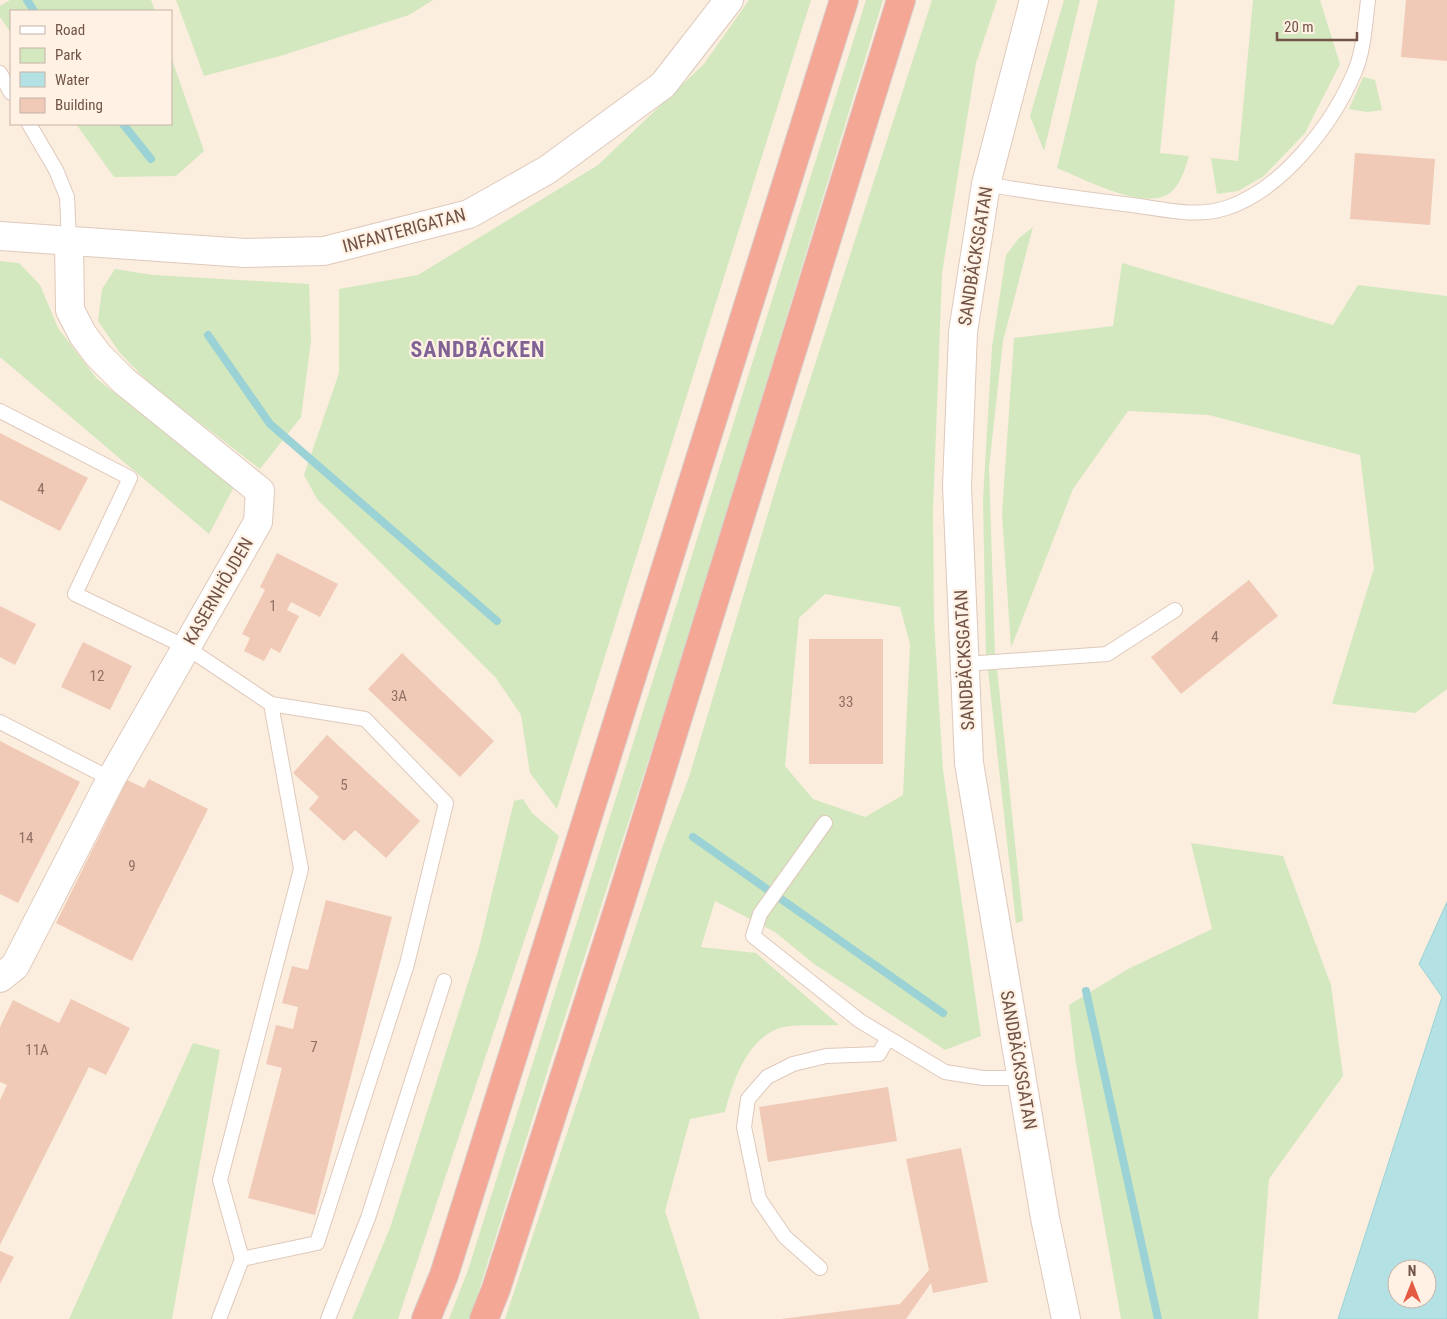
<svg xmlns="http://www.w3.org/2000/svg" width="1447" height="1319" font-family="'Roboto Condensed',sans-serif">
<rect width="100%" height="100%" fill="#fbeedf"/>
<g fill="#d3e8be" fill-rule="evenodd">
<path d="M10,0h141l4,11h-144v22l-11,-16v-11z"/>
<path d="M176,0h257l-24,15 -129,41 -76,20z"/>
<path d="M749,0h62l-254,809 -27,-36 -9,-58 -25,-37 -179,-179 -13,-24 35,-102v-84l79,-14 180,-110 106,-101z"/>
<path d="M866,0h17l-185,608 -147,452 -81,259h-21l19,-49z"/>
<path d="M932,0h65l-21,63 -34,210 -9,239 1,109 9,149 38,266 -36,14 -131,-86 -39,-32 -60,-31 -14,46 55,6 83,72c-17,1 -38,-1 -55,2 -36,8 -51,54 -59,85l-35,7 -25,92 35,108h-195l157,-471 27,-71 93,-310zM825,594l75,13 10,37 -7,151 -38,22 -52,-18 -28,-33 14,-148z"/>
<path d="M1064,0h16l-36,151 -14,-35z"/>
<path d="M1098,0h77l-15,153 29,3c-4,13 -8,28 -19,37 -25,19 -88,-15 -113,-25z"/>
<path d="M1253,0h67l20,64 -35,69 -41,43 -26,15 -21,3 -6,-36 27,3z"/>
<path d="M171,57l33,94 -28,25 -62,1 -38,-53h95z"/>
<path d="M1363,77l12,3 7,30 -15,2 -18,-3z"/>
<path d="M1033,227l-30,114 -14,126 6,188 -9,3 -3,-159 9,-152 14,-92 13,-17z"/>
<path d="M0,261l19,2 21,22 18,43 39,51 137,108 -25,47 -209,-177z"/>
<path d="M1122,263l211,62 25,-40 89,11v393l-32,24 -83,-9 42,-136 -14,-113 -151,-40 -81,-4 -55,78 -62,159 -9,-134 12,-176 99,-12z"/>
<path d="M115,269l38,6 156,9 2,57 -10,76 -41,52 -109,-84 -31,-32 -22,-32 4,-32z"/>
<path d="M997,668l26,253 -7,2 -28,-253z"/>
<path d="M523,799l9,14 27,23 -161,483h-46l38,-91 89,-280 35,-147z"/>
<path d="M1191,843l92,13 48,129 12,91 -74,103 -11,140h-137l-45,-255 -7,-59 59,-36 84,-40z"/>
<path d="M193,1043l27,7 -48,269h-103z"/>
</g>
<path fill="#b4e1e4" stroke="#9bd2d5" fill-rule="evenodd" d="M1447,902v417h-109l104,-322 -23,-33zM1397,1269h30v30h-30z"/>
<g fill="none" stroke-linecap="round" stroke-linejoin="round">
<g stroke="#9bd2d5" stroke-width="8">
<path d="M27,0l7,11"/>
<path d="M123,124l28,35"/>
<path d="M208,335l62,89 227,197"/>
<path d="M693,837l250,176"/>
<path d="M1086,991l72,328"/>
</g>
</g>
<g fill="#f0c9b7">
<path d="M1406,0h41v61l-46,-4z"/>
<path d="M1355,153l80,6 -5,66 -80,-6z"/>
<path d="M0,433l88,45 -28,53 -60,-31z"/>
<path d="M277,553l61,31 -18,33 -29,-15 -4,8 12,6 -19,37 -9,-5 -7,13 -20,-10 6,-13 -8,-4 23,-44 -5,-3z"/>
<path d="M1249,580l29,36 -97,78 -30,-37z"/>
<path d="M0,606l36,18 -21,41 -15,-8z"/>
<rect x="809" y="639" width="74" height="125"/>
<path d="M83,642l49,24 -22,44 -49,-23z"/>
<path d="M402,653l92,88 -34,36 -92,-88z"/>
<path d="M327,735l93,86 -34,37 -31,-28 -11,11 -35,-32 10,-12 -26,-24z"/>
<path d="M0,741l80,41 -62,121 -18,-9z"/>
<path d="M149,779l59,30 -76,152 -76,-38 71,-143 17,8z"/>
<path d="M326,900l66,17 -77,298 -67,-17 34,-130 -16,-4 10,-39 17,4 5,-22 -16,-4 10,-37 16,4z"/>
<path d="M71,999l59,29 -24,47 -17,-8 -89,178v-145l7,-15 -7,-3v-55l13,-27 46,23z"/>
<path d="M888,1087l9,54 -129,21 -9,-55z"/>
<path d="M961,1148l27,134 -55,11 -2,-10 -25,36h-125l119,-15 29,-34 -23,-111z"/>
<path d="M0,1251l14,6 -14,27z"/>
</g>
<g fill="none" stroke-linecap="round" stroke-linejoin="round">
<defs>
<g id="service">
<path d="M0,73l11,20"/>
<path d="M29,124l27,46 11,27 2,43"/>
<path d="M986,184c48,9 97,15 146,21 30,4 64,13 94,3 56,-18 107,-84 129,-137 9,-21 10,-48 13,-71"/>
<path d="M0,411l130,67 -55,116 111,53 85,57 30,165 -81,311 22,79 75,-16 90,-279 39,-161 -81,-84 -94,-15"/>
<path d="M965,664l142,-10 68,-44"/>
<path d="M0,722l111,57"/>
<path d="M825,823l-65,91 -7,22 107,85 85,51 38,6h38"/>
<path d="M820,1268l-35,-31 -26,-38 -15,-72 4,-28 19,-22 26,-13 33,-8 53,-2 8,-15"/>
<path d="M219,1319l23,-60"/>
<path d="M328,1319l40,-101 76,-237"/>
</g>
<path id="minor" d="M0,978l15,-12 96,-187 147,-257 2,-31 -136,-110 -26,-26 -15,-20 -13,-25 -1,-70"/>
<g id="tertiary">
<path d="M1034,0l-48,184 -23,148 -6,154 12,277 76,455 21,101"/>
<path d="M0,236l245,17 79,-2 145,-37 78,-44 116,-85 66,-85"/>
</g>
<g id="motorway">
<path d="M426,1319l18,-44 400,-1275"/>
<path d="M484,1319l12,-30 126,-392 279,-897"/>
</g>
</defs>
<use href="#service" stroke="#dfc9bb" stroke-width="16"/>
<use href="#minor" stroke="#dfc9bb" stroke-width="30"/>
<use href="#tertiary" stroke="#dfc9bb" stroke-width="30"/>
<use href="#motorway" stroke="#d7cfcc" stroke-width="30"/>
<use href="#service" stroke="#fff" stroke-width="14"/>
<use href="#minor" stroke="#fff" stroke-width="28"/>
<use href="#tertiary" stroke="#fff" stroke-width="28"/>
<use href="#motorway" stroke="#f5a796" stroke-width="28"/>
</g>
<g text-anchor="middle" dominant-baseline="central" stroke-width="4.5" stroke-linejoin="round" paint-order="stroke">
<g font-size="15" fill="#917064">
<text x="41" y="489">4</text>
<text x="273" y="606">1</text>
<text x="1215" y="637">4</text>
<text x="97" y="676">12</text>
<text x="399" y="696">3A</text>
<text x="846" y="702">33</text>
<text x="344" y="785">5</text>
<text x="26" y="838">14</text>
<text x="132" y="866">9</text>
<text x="314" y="1047">7</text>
<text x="37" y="1050">11A</text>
</g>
<g font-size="18" fill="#715348" stroke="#fff2e4">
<text transform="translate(404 230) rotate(-15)">INFANTERIGATAN</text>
<text transform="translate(975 256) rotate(-81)">SANDBÄCKSGATAN</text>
<text transform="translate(218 591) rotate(-60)">KASERNHÖJDEN</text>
<text transform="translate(964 660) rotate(-93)">SANDBÄCKSGATAN</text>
<text transform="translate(1019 1060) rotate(80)">SANDBÄCKSGATAN</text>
</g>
<g font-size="22" font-weight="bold" letter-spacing="1" fill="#7f6394" stroke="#fff2e4">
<text x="478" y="349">SANDBÄCKEN</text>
</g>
</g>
<rect x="10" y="10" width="162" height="115" fill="#fff2e4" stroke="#c6b2a6"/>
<rect x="20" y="26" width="25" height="8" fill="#ffffff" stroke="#c6b2a6"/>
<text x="55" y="35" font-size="15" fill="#715348">Road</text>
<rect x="20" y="48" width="25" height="15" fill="#d3e8be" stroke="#c6b2a6"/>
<text x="55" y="60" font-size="15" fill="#715348">Park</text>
<rect x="20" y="72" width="25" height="15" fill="#b4e1e4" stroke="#c6b2a6"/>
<text x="55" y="85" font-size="15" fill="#715348">Water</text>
<rect x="20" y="98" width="25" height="15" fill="#f0c9b7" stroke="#c6b2a6"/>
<text x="55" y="110" font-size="15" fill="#715348">Building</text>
<g transform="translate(1412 1284)"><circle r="24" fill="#fff2e4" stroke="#c6b2a6"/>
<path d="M0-4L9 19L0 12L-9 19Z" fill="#e45a45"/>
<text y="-8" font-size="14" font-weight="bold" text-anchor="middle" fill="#715348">N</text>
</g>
<path d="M1277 32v8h80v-8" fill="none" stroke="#715348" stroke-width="2.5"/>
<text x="1284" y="32" font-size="15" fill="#715348" stroke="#fff2e4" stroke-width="4" paint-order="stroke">20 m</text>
</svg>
